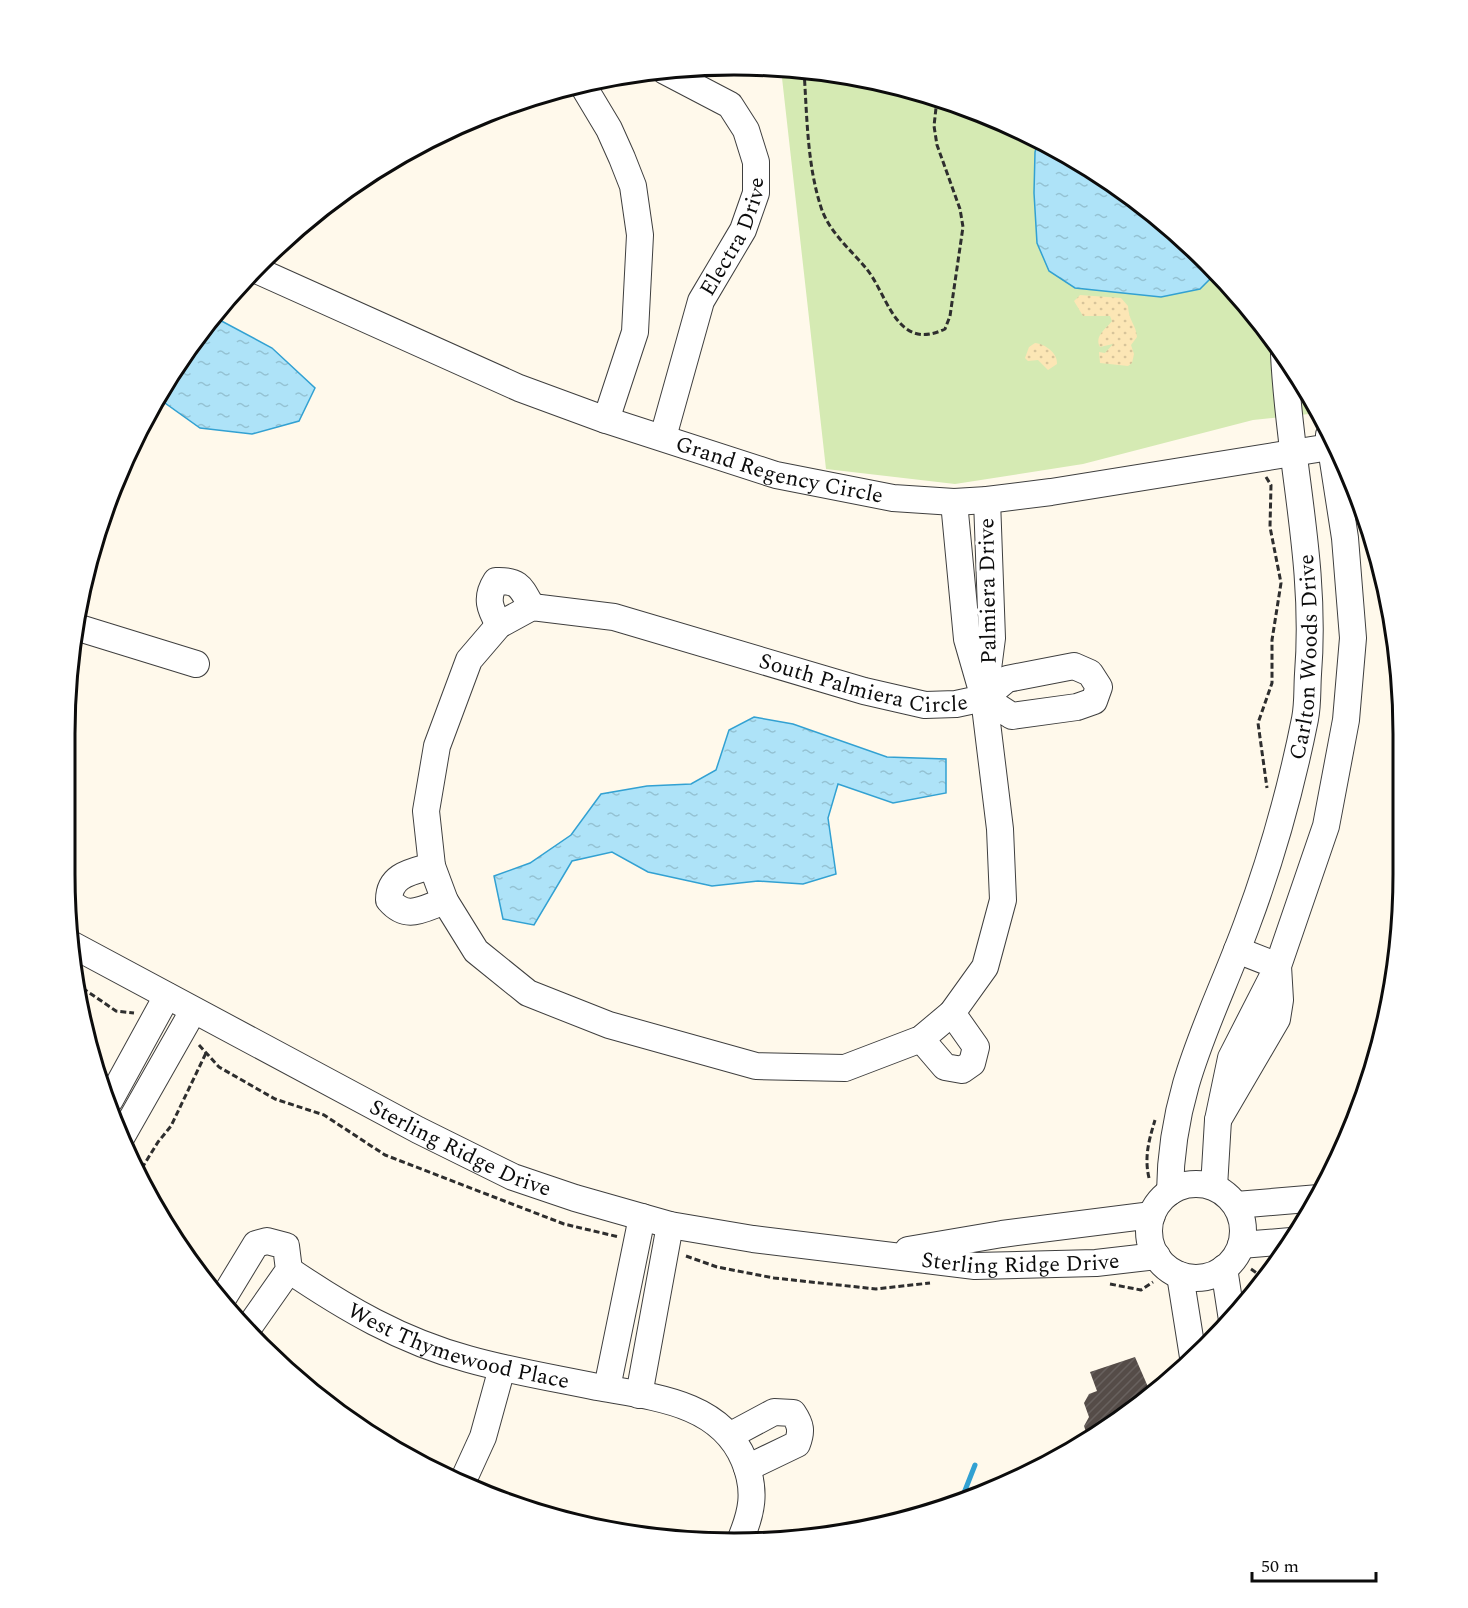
<svg xmlns="http://www.w3.org/2000/svg" width="1468" height="1608" font-family="Spectral,serif">
<defs>
<pattern id="sand-dots" width="8" height="8" patternUnits="userSpaceOnUse" patternTransform="scale(1.5)"><rect width="8" height="8" fill="#fce6b5"/><path d="M2 2h.1M6 6h.1" fill="none" stroke="#d7c49a" stroke-width="1.8" stroke-linecap="round"/></pattern>
<pattern id="water-ripples" width="26" height="14" patternUnits="userSpaceOnUse" patternTransform="scale(1.5)"><rect width="26" height="14" fill="#aee3f8"/><path d="M2 4q2-2 4 0t4 0M15 11q2-2 4 0t4 0" fill="none" stroke="#94c2d3"/></pattern>
<pattern id="building-hatch" width="6" height="6" patternUnits="userSpaceOnUse" patternTransform="scale(1.5)"><rect width="6" height="6" fill="#554c48"/><path d="M-1 1l2-2M0 6l6-6M5 7l2-2" fill="none" stroke="#68615e"/></pattern>
</defs>
<rect width="100%" height="100%" fill="#fff9eb"/>
<path fill="#d5eab3" d="M781,69l83,8 126,38 116,62 101,83 83,102 28,51 -65,7 -170,44 -128,20 -129,-15z"/>
<g fill="url(#sand-dots)">
<path d="M1080,295l41,3 7,8c1,16 8,18 9,31l-6,8 3,9 -2,9 -4,3 -28,-3 -1,-11 6,1 8,-9 -13,3c-6,-11 6,-18 12,-26l-2,-5h-27l-9,-15z"/>
<path d="M1035,343c10,1 23,10 22,21l-9,6 -10,-10 -10,1 -3,-3 4,-11z"/>
</g>
<g fill="url(#water-ripples)" stroke="#32a1d2" stroke-width="1.5">
<path d="M1038,141l68,36 101,83 10,12 -17,17 -39,8 -86,-9 -26,-17 -12,-28 -3,-50 1,-41z"/>
<path d="M214,317l58,31 43,40 -16,33 -47,13 -52,-6 -42,-30 20,-36z"/>
<path d="M754,717l39,7 94,33 59,2v34l-53,10 -55,-19 -10,34 8,56 -33,10 -45,-3 -46,5 -64,-14 -36,-20 -40,9 -38,64 -31,-6 -9,-43 36,-13 41,-28 30,-41 46,-8 44,-2 25,-14 13,-40z"/>
</g>
<g fill="none" stroke-linecap="round" stroke-linejoin="round">
<path stroke="#32a1d2" stroke-width="5" d="M962,1498l13,-33"/>
</g>
<path fill="url(#building-hatch)" d="M1135,1357l17,39 -11,9 -53,33 -4,-12 5,-9 -5,-14 5,-9 8,-3 -7,-19z"/>
<g fill="none" stroke-linecap="round" stroke-linejoin="round">
<defs>
<g id="minor">
<path d="M582,84l27,45 13,29 11,28 7,49 -5,97 -29,88"/>
<path id="s1" d="M254,269l265,119 87,32 170,55 117,23 61,4 33,-2 64,-8 285,-46"/>
<path id="s2" d="M663,437l38,-136 42,-71 13,-37v-31l-10,-32 -16,-25 -65,-34"/>
<path id="s3" d="M954,502l13,137 17,59 16,131 3,71 -18,67 -33,46 -31,26 -76,29 -89,-2 -147,-41 -81,-32 -52,-42 -31,-50 -13,-35 -6,-55 11,-65 32,-86 30,-35 33,-18 82,10 250,74 61,14 31,-1 28,-6 23,-19 67,-13 16,7 9,14 -5,14 -17,6 -65,9 -28,-18"/>
<path d="M499,625c-9,-16 -14,-27 -3,-44 24,-1 25,7 36,26"/>
<path d="M76,627l120,37"/>
<path d="M985,692l7,-54 -5,-138"/>
<path d="M432,866c-21,6 -43,9 -43,34 18,21 33,9 56,1"/>
<path id="s4" d="M71,944l347,186 95,47 62,21 95,27 83,14 222,27 121,-3 61,-7"/>
<path d="M921,1039l24,28 17,3 10,-7 4,-16 -24,-34"/>
<path d="M110,1100l57,-104"/>
<path d="M1218,1120l59,-101 3,-19 -2,-34 48,-140 20,-106 7,-82 -8,-100 -16,-103"/>
<path d="M122,1136l71,-125"/>
<circle cx="1196" cy="1231" r="47"/>
<path d="M1214,1187l4,-67 13,-62 47,-92 -41,-16"/>
<path id="s5" d="M1170,1192c1,-106 42,-173 77,-268 25,-67 44,-135 58,-205 3,-15 2,-30 3,-45 9,-111 -19,-211 -24,-320"/>
<path d="M1236,1205l83,-7"/>
<path d="M1241,1245l50,-4"/>
<path d="M908,1250l94,-16 150,-19"/>
<path d="M1224,1268l8,52"/>
<path id="s6" d="M289,1270c56,38 112,71 179,89 42,12 86,19 129,28 56,10 123,15 147,73 13,31 8,53 -5,83"/>
<path d="M1180,1275l13,82"/>
<path d="M222,1300l34,-56 11,-3 19,5 3,24 -40,57"/>
<path d="M607,1388l35,-171"/>
<path d="M639,1395l31,-170"/>
<path d="M731,1435l43,-23 19,1c8,12 9,18 4,31l-50,24"/>
<path d="M462,1483l21,-46 19,-69"/>
</g>
</defs>
<use href="#minor" stroke="#3f3f3f" stroke-width="28"/>
<g stroke="#2e2e2e" stroke-width="3" stroke-dasharray="6 3" stroke-linecap="butt">
<path d="M804,71c3,44 3,91 16,133 7,26 29,44 45,63 23,26 30,86 80,62l5,-13 13,-89 -3,-18 -23,-64 -3,-19 3,-27"/>
<path d="M1266,477l5,8 -1,42 11,56 -9,57v43l-14,40 9,65"/>
<path d="M75,983l41,28 18,2"/>
<path d="M199,1045l20,22 56,32 49,16 61,40 179,69 55,13"/>
<path d="M137,1176l21,-34 13,-16 35,-73"/>
<path d="M1149,1178c-5,-21 0,-38 6,-58"/>
<path d="M686,1256l31,11 57,11 102,11 54,-6"/>
<path d="M1251,1269l13,9"/>
<path d="M1110,1284l31,6 12,-8"/>
</g>
<use href="#minor" stroke="#fff" stroke-width="26"/>
</g>
<g text-anchor="middle" dominant-baseline="central" stroke-width="6" stroke-linejoin="round" paint-order="stroke">
<g font-size="22" fill="#0c0c0c" stroke="#fff">
<text stroke="none"><textPath href="#s2" startOffset="214">Electra Drive</textPath></text>
<text stroke="none"><textPath href="#s1" startOffset="564">Grand Regency Circle</textPath></text>
<text transform="translate(988 591) rotate(-91)">Palmiera Drive</text>
<text stroke="none"><textPath href="#s5" startOffset="556">Carlton Woods Drive</textPath></text>
<text stroke="none"><textPath href="#s3" startOffset="1780">South Palmiera Circle</textPath></text>
<text stroke="none"><textPath href="#s4" startOffset="440">Sterling Ridge Drive</textPath></text>
<text stroke="none"><textPath href="#s4" startOffset="1017">Sterling Ridge Drive</textPath></text>
<text stroke="none"><textPath href="#s6" startOffset="188">West Thymewood Place</textPath></text>
</g>
</g>
<path d="M0 0H1468V1608H0ZM734 75H734A659 659 0 0 1 1393 734V874A659 659 0 0 1 734 1533H734A659 659 0 0 1 75 874V734A659 659 0 0 1 734 75Z" fill="#fff" fill-rule="evenodd"/>
<path fill="none" stroke="#0c0c0c" stroke-width="3" d="M734 75H734A659 659 0 0 1 1393 734V874A659 659 0 0 1 734 1533H734A659 659 0 0 1 75 874V734A659 659 0 0 1 734 75Z"/>
<path d="M1252 1572v9h124v-9" fill="none" stroke="#0c0c0c" stroke-width="3"/>
<text x="1261" y="1572" font-size="18" fill="#0c0c0c" stroke="#ffffff" stroke-width="4.5" paint-order="stroke">50 m</text>
</svg>
